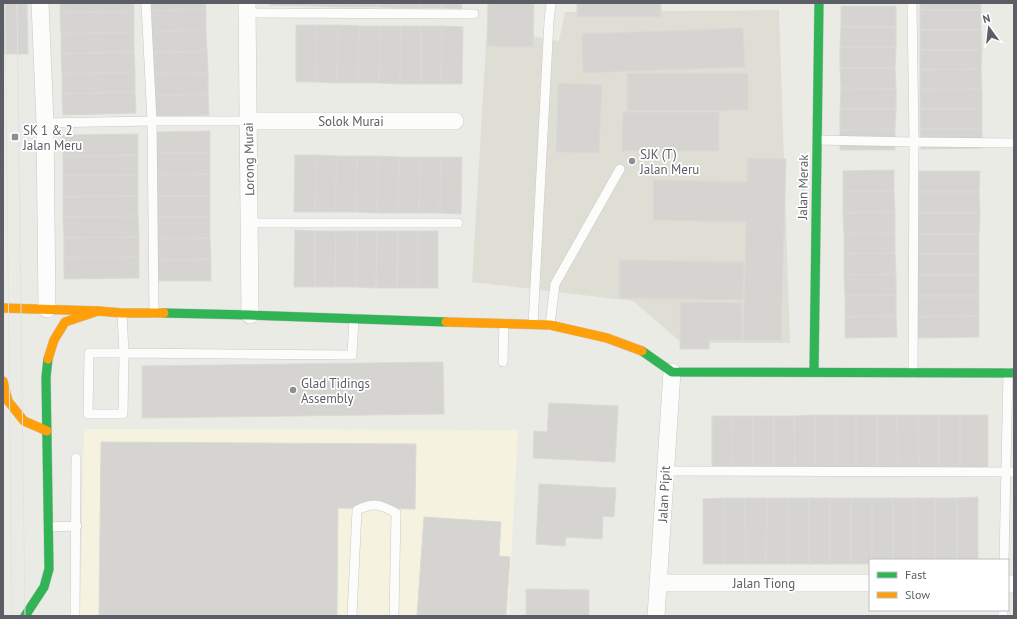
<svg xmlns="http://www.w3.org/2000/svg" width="1017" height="619" font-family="'PT Sans',sans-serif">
<rect width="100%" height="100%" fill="#ebebe6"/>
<path fill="#f5f3df" d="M84,429l434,1 -10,186h-428z"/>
<path fill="#dfded5" d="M779,10l11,333h-108l-49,-42 -161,-19 15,-254 72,13 6,-29z"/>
<g fill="#d5d4d1" stroke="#dadad5">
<path d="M3,3h24l1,51h-25z"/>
<path d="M60,3h74v8l-74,2z"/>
<path d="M151,3h55v6l-55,2z"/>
<path d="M269,3h47v3l-47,-1z"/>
<path d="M316,3h21v4l-21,-1z"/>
<rect x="337" y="3" width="20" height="4"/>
<rect x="357" y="3" width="21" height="4"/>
<path d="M378,3h21v5l-21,-1z"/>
<rect x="399" y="3" width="21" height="5"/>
<rect x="420" y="3" width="21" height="5"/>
<path d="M441,3h21v6l-21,-1z"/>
<path d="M488,3h46l-1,44 -46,-1z"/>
<rect x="577" y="3" width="84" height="14"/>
<rect x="920" y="3" width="61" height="7"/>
<rect x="841" y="6" width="55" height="21"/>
<path d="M206,9v21l-54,2 -1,-21z"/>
<rect x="920" y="10" width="61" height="20"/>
<path d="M134,11v21l-73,2 -1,-21z"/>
<path d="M296,25h21l-1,57h-20z"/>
<path d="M317,25h21l-1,58 -21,-1z"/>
<path d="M338,25l21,1 -1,57h-21z"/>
<path d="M359,26h21l-1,57h-21z"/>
<path d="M380,26h21l-1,58 -21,-1z"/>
<path d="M401,26h20v58h-21z"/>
<path d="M421,26h21l-1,58h-20z"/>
<path d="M442,26l21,1 -1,57h-21z"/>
<path d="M841,27h55v20h-56z"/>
<path d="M743,28l2,39 -162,6 -1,-39z"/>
<path d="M206,30l1,21 -55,2v-21z"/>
<path d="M920,30h61l1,20h-62z"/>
<path d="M134,32v20l-73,2v-20z"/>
<path d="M840,47h56l-1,21h-55z"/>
<path d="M920,50h62l-1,19 -61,1z"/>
<path d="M207,51l1,22 -55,1 -1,-21z"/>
<path d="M134,52l1,20 -73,2 -1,-20z"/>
<path d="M840,68h55l1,21 -55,-1z"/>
<path d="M981,69l1,20 -62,1v-20z"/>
<path d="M135,72v20l-73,2v-20z"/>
<path d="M208,73v21l-54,2 -1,-22z"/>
<path d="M627,73h121v37l-121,1z"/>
<path d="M558,83l44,2 -3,68 -43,-1z"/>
<path d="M841,88l55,1v20h-56z"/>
<path d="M982,89v20h-62v-19z"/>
<path d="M135,92l1,21 -73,2 -1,-21z"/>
<path d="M208,94l1,21 -55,2v-21z"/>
<path d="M840,109h56l-1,20 -55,1z"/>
<rect x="920" y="109" width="62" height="20"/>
<path d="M623,112h96v39h-97z"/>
<path d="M895,129v21h-55v-20z"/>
<path d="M920,129h62v19l-61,1z"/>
<path d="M210,131v22h-54v-21z"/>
<path d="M138,134v21l-75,1 -1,-21z"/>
<path d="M156,153h54v21l-54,1z"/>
<path d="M138,155v20l-75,1v-20z"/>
<path d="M295,155h21l-1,57h-21z"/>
<path d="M316,155l21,1 -2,56h-20z"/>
<path d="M337,156h20l-1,56h-21z"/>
<path d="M357,156h21l-1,57 -21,-1z"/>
<path d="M378,156l21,1 -1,56h-21z"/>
<path d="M399,157h21l-1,56h-21z"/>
<path d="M420,157h21l-1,56h-21z"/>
<path d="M441,157h21l-1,57 -21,-1z"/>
<path d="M747,158l39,1 -5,182 -38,-1 3,-118 -93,-2v-40l94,2z"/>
<path d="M894,170v21l-51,1v-21z"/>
<path d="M916,171h64l-1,21h-63z"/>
<path d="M210,174v22h-54v-21z"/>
<path d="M138,175v21l-75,1v-21z"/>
<path d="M894,191l1,21 -52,1v-21z"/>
<path d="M916,192h63l1,21h-64z"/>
<path d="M138,196v20l-75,1v-20z"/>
<rect x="156" y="196" width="54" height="21"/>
<path d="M895,212v21l-51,1 -1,-21z"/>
<path d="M916,213h64l-1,21h-63z"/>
<path d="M138,216l1,21 -75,1 -1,-21z"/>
<path d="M156,217h54v21l-54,1z"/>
<path d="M295,230l20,1v56h-21z"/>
<path d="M315,231h21l-1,56h-20z"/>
<path d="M336,231h21l-1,56h-21z"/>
<path d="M357,231h20l-1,57 -20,-1z"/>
<path d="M377,231h21l-1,57h-21z"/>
<path d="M398,231h20v57h-21z"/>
<rect x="418" y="231" width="20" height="57"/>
<path d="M895,233v20l-51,1v-20z"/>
<rect x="916" y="234" width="63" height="20"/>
<path d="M139,237v20l-75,1v-20z"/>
<path d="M210,238l1,21 -54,1 -1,-21z"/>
<path d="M895,253l1,21 -52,1v-21z"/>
<rect x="916" y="254" width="63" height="21"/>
<path d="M139,257v21l-75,1v-21z"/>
<path d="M211,259v22h-55l1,-21z"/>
<path d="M619,260l125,2 -1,38 -124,-2z"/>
<path d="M896,274v21l-51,1 -1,-21z"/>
<rect x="916" y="275" width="63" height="21"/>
<path d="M896,295v21l-51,1v-21z"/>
<path d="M916,296h63v20l-63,1z"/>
<path d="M680,302l62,1v37h-33v9h-29z"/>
<path d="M896,316l1,21 -52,1v-21z"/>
<path d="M979,316v21l-63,1v-21z"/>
<path d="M443,362l1,52 -302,4v-52z"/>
<path d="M549,403l69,3 -3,56 -82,-4 1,-27 13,1z"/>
<rect x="815" y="415" width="21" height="58"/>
<path d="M815,415v58h-20l-1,-57z"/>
<rect x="836" y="415" width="20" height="58"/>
<path d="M856,415h21v57l-21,1z"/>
<path d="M877,415h20l1,57h-21z"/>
<path d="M897,415h21l1,57h-21z"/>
<path d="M918,415h21v57h-20z"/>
<rect x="939" y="415" width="21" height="57"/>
<rect x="960" y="415" width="28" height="57"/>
<path d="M712,416h21l-1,57h-20z"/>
<path d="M733,416h20v57h-21z"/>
<rect x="753" y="416" width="21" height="57"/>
<path d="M774,416h20l1,57h-21z"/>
<path d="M101,442l315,2 -1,65 -77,-1 -1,108h-238z"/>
<path d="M539,484l77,4 -2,29 -11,-1 -1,23 -36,-2 -1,9 -29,-2z"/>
<path d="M978,497v63h-21v-62z"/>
<path d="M724,498v66h-21v-65z"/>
<path d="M724,498h21l1,66h-22z"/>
<path d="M745,498h22l-1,66h-20z"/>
<path d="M767,498h21v66h-22z"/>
<rect x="788" y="498" width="21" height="66"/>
<rect x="809" y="498" width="21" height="66"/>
<rect x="830" y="498" width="21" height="66"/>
<path d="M851,498h21v62h-2v4h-19z"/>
<rect x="872" y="498" width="21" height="62"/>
<rect x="893" y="498" width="21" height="62"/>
<rect x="914" y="498" width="21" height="62"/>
<rect x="935" y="498" width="22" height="62"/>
<path d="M424,517l77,5 -2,34 11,1 -4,59h-89z"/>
<path d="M526,589l63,1v26h-63z"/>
</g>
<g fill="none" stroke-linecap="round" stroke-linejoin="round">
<defs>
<g id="lane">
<path d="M146,3l6,118 2,192"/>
<path d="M912,3l2,139 -1,231"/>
<path d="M248,13l226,1"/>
<path d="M45,123l107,-2h96"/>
<path d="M817,140l97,2 100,1"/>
<path d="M250,223h208"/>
<path d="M122,313l2,40 -1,61h-35l1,-61h35l228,2 2,-37"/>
<path d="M533,324l16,-303 2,-18"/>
<path d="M550,325l5,-41 65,-115"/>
<path d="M503,362l1,-39"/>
<path d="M665,471l349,1"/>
<path d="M48,527l29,-1"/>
<path d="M1004,560l4,-187"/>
<path d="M75,616l1,-158"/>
<path d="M352,616l5,-106c18,-8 22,-6 39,3l-2,103"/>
<path d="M1003,616v-6"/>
</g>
<g id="street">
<path d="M40,3l5,120 2,186"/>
<path d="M247,3l3,312"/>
<path d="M248,121h207"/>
<path d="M658,583h212"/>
<path d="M1008,584h6"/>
<path d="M656,616l16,-244"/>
</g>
<g id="fast">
<path d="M164,313l86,2 196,7"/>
<path d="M642,351l30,21 342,1"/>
<path d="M814,372l5,-369"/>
<path d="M25,616l19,-29 5,-18 -3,-192 2,-18"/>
</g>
<g id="slow">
<path d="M3,308l95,3 24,2h42"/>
<path d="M446,322l104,3 57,13 35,13"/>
<path d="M48,359l6,-19 11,-18 33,-11"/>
<path d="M3,381l5,20 16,20 23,10"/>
</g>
</defs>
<use href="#lane" stroke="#c8c9c8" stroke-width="10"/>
<use href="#street" stroke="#c8c9c8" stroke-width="18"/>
<use href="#fast" stroke="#c8c8c7" stroke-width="10"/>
<use href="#slow" stroke="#c8c8c7" stroke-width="10"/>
<use href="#lane" stroke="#fcfcfb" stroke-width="9"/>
<use href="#street" stroke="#fcfcfb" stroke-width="17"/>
<use href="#fast" stroke="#30b455" stroke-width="9"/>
<use href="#slow" stroke="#ff9f0a" stroke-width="9"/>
<g stroke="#e2e2e2" stroke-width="1">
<path d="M5,3l7,613"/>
<path d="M17,3l8,613"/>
</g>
</g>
<g fill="#8d8f92" stroke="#fff" stroke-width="1.5">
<rect x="11" y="133" width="8" height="8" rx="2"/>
<circle cx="632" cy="161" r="4"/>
<circle cx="293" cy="390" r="4"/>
</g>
<g text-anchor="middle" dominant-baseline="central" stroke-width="3.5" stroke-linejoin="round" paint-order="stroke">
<g font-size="13" fill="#5b5e64" stroke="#fff">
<text x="351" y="121">Solok Murai</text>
<text transform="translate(249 159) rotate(-91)">Lorong Murai</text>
<text transform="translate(803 187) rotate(-89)">Jalan Merak</text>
<text transform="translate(664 494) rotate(-87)">Jalan Pipit</text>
<text x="764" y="583">Jalan Tiong</text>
</g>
<g font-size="13" fill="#5b5e64" stroke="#fff" text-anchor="start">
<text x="23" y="130">SK 1 &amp; 2<tspan x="23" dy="15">Jalan Meru</tspan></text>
<text x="640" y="154">SJK (T)<tspan x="640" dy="15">Jalan Meru</tspan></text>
<text x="301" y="383">Glad Tidings<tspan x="301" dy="15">Assembly</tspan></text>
</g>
</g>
<rect width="1017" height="619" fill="none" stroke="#5b5e64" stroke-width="8"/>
<rect x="869" y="559" width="140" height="52" fill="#ffffff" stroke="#bdbfc1"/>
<rect x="877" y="572" width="20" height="6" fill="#30b455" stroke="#bdbfc1"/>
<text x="905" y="579" font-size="12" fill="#5b5e64">Fast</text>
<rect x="877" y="592" width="20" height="6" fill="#ff9f0a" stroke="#bdbfc1"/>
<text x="905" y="599" font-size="12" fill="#5b5e64">Slow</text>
<g transform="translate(989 28) rotate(345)" stroke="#ffffff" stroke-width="3" paint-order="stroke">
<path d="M0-3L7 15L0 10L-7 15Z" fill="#5b5e64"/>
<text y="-6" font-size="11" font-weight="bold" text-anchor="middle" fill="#5b5e64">N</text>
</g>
</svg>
